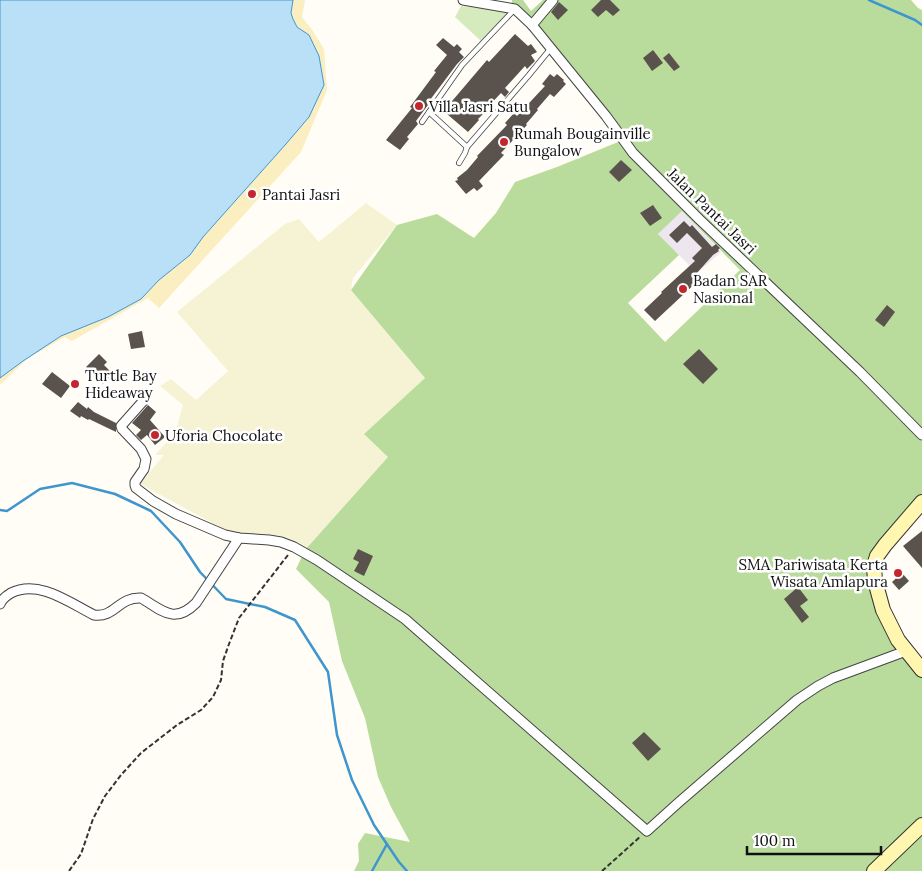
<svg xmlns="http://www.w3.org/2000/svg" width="922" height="871" font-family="Lora,serif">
<rect width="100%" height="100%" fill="#fffdf5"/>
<path fill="#eee6ef" d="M682,211l39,41 -24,21 -39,-39z"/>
<path fill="#f6f3d4" d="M366,203l31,22 -44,53 -2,12 74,88 -60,55 24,23 -84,94 -13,-8 -31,-8h-28l-93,-50 24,-29h-9l20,-22 8,-28 -23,-19 11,-7 25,21 32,-29 -51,-59 108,-88 14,-5 20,23z"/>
<path fill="#d5ebbd" d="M461,6l43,4 3,3 -26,28 -26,-24z"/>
<path fill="#b9dc9c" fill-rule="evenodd" d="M512,0h11l8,11 12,-11h368l7,8 4,2v495l-46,54 15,56 21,32 10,13v211h-568l5,-10 -1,-17 7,-11 45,9 -19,-35 -13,-30 -13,-59 -23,-57 -13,-59 -33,-33 9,-19 83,-93 -24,-23 61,-56 -74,-88 46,-65 40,-11 37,24 22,-25 19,-31 42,-15 66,-27 -111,-132zM682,211l58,59 -75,72 -37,-39 51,-48 -21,-21z"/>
<path fill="#fbeec1" d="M293,0h12l-3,17 11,14 11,18 3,41 -26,62 -142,156 -11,-10 -76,43 -7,-4 -26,15 -10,5 -29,28v-7l23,-17 38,-25 47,-19 33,-18 18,-19 31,-25 13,-18 83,-93 23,-109c-17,-12 -19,-15 -16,-35z"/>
<path fill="#b9e0f7" stroke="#3f96cf" d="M0,0h293l-2,13 2,6 4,8 12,8 10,21 5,29 -15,32 -23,27 -83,93 -13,18 -31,25 -18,19 -33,18 -47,19 -38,25 -23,17z"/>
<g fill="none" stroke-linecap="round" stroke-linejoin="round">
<g stroke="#3f96cf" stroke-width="2.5">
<path d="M869,0l46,20 7,5"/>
<path d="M0,510l7,1 33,-22 32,-6 43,11 36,17 29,31 20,30 26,27 39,8 30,13 33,52 9,63 15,45 22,45 25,37 8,9"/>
<path d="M372,871l15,-27"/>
</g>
</g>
<g fill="#5a524d">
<path d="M601,0h9l10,10 -7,6 -7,-6 -8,7 -7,-7z"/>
<path d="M559,2l9,8 -10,10 -7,-8z"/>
<path d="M515,34l13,12 3,-2 6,8 -6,3 4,6 -8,8 -2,-3 -20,22 4,4 -4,5 -4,-4 -15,16 1,1 -9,9 1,1 -11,12 -21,-18 4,-3 -4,-4 40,-47 2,2z"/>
<path d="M443,38l11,9 3,-3 5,5 -3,3 5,5 -7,7 -30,40 1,1 -12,16 2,3 -11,13 2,2 -9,11 -14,-10 26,-32 -2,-1 26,-35 -2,-1 13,-16 -11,-10z"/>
<path d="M653,50l10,13 -11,8 -9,-13z"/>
<path d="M669,53l11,14 -6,4 -11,-13z"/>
<path d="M550,74l4,3 3,-3 7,6 -1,1 3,3 -12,13 -4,-3 -13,15 1,1 -12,14 1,1 -26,28 3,2 -25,26 4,5 -6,5 -3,-3 -8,6 -11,-13 3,-1 -1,-2 10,-8 11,-13 -1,-1 30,-31 -2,-2 9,-10 3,3 28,-30 -3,-2z"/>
<path d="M621,160l11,10 -13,12 -10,-10z"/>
<path d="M653,205l9,13 -12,8 -10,-13z"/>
<path d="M684,221l6,6 2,-2 20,22 4,-3 4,4 -2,2 1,1 -6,4 -17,19 4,5 -45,42 -11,-11 18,-17 -1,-1 34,-31 -3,-3 10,-10 -15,-15 -10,10 -8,-8z"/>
<path d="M887,305l8,7 -11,15 -9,-7z"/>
<path d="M142,331l3,16 -14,2 -3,-15z"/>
<path d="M699,349l19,20 -15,15 -20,-20z"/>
<path d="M99,354l8,8 -3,3 9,9 -10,10 -17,-17z"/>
<path d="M52,372l18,14 -9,12 -19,-14z"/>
<path d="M78,402l9,7 1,-2 6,5 22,11v9l-27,-13 -1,1 -7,-4 -1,2 -10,-7z"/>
<path d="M148,405l8,7 -6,8 15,17 -10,8 -8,-10 -6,5 -5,-5 5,-5 -9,-7z"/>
<path d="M922,531v37l-19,-22z"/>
<path d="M358,549l15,7 -9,20 -10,-5 5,-9 -6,-3z"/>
<path d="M902,573l7,8 -10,9 -7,-8z"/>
<path d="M798,587l10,13 -8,6 9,11 -7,6 -18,-24z"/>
<path d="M644,732l17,17 -13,12 -16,-18z"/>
</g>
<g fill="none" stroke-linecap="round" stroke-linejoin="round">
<defs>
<g id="lane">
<path d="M514,10l-52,55 -33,47 38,35 62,-72 22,-27"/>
<path d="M422,122l7,-10"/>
<path d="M459,163l6,-10 2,-6"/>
</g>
<g id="street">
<path d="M463,0l52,9 17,16 74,91 27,37 66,66 161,153 62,63"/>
<path d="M532,25l21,-25"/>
<path d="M145,399l-24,27 1,3 19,20 5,10 -2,10 -9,13v3l1,3 17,13 23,13 49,21 14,3 30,2 12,2 13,5 23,13 88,59 242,212 31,-28 119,-103 21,-14 15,-8 73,-27"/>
<path d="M0,604c2,-5 6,-8 11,-11 28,-14 59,10 83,22 21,3 24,-18 47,-17 21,12 33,27 55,5l43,-65"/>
</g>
<g id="secondary">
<path d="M922,502l-37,43 -8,11 -3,10 1,15 8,29 15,30 24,30"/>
<path d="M874,871l48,-46"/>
</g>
</defs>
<use href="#lane" stroke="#444" stroke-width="6"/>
<use href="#street" stroke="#444" stroke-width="11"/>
<use href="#secondary" stroke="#333" stroke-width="16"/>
<g stroke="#333" stroke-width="2" stroke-dasharray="5 2.5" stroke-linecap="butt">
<path d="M69,871l12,-17 12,-35 12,-23 16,-21 20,-22 36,-28 24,-15 12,-13 8,-17 2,-19 6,-17 10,-26 49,-63"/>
<path d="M602,871l39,-35"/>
</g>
<use href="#lane" stroke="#fff" stroke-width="4.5"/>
<use href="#street" stroke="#fff" stroke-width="9"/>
<use href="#secondary" stroke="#fff6b0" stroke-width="14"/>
</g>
<g fill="#c4262e" stroke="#fff" stroke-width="2">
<circle cx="419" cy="106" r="5"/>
<circle cx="504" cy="142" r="5"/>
<circle cx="252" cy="194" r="5"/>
<circle cx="683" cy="289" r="5"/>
<circle cx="75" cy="384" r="5"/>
<circle cx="155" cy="435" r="5"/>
<circle cx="898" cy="573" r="5"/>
</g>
<g text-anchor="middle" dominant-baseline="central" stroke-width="5" stroke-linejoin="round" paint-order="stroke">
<g font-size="15" fill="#111" stroke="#fff" text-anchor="start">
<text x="429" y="106">Villa Jasri Satu</text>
<text x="514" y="133">Rumah Bougainville<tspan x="514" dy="17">Bungalow</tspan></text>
<text x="262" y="194">Pantai Jasri</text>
<text x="693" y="280">Badan SAR<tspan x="693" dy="17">Nasional</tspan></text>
<text x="85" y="375">Turtle Bay<tspan x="85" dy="17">Hideaway</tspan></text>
<text x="165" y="435">Uforia Chocolate</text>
<text x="888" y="564" text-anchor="end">SMA Pariwisata Kerta<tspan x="888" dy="17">Wisata Amlapura</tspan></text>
</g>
<g font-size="15" fill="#111" stroke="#fff">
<text transform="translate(712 211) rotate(44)">Jalan Pantai Jasri</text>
</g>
</g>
<path d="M747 846v8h134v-8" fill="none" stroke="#111111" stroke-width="2.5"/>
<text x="754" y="846" font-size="15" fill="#111111" stroke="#ffffff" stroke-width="4" paint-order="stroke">100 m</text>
</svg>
